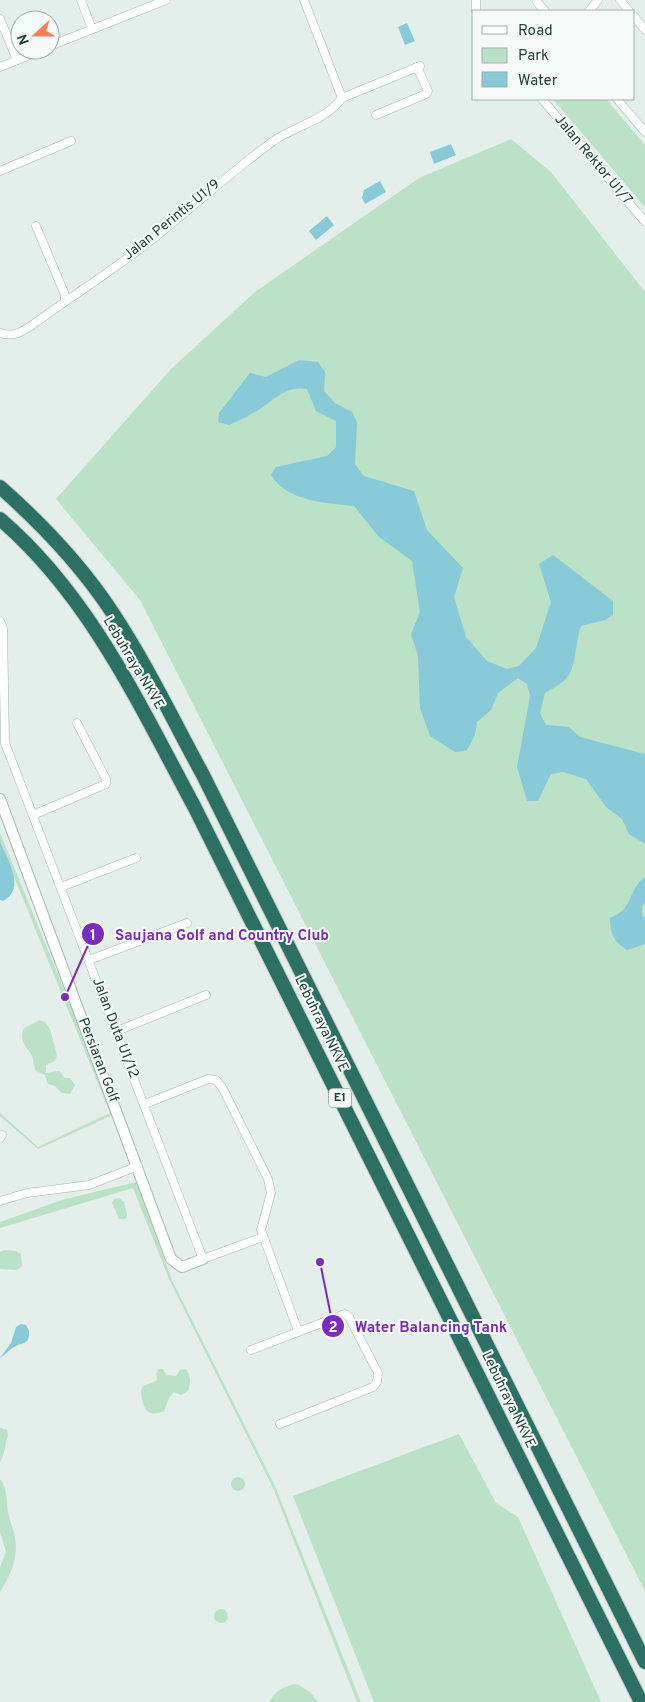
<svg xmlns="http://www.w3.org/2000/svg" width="645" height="1702" font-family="Overpass,sans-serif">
<rect width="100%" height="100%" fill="#e4eeea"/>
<g fill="#bbe1c6">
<path d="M553,99h53l39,46v62z"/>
<path d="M511,139l40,33 94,120v1299l-505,-991 -84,-101 115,-130 84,-77 164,-114z"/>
<path d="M0,833l115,281 -77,35 -38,-33v-3l38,34 72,-34 -110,-271z"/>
<path d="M40,1020l5,2 5,7 7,26 -2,6 -9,4v8l13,-2 6,7h5l5,7 -5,9 -8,-1 -7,-7 -7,-2 -3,-9 -9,-4c-3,-6 -2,-12 -5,-17 -6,-9 -12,-14 -7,-26z"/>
<path d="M137,1182l34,96 104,208 86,216h-4l-83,-212 -105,-211 -36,-91 -133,40v-6l65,-23z"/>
<path d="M119,1198l5,4 3,13 -2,4h-6l-7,-16 2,-4z"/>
<path d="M5,1250l11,1 5,3 1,12 -5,4 -17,-1v-17z"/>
<path d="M159,1369h4l3,6 10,1 4,-6 6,-1c5,8 5,13 2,22l-7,4 -7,-3 -5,6 -5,13c-14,6 -20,1 -22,-13 0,-4 -3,-7 1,-11 2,-3 10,-4 14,-7l-1,-6z"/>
<path d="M0,1428l7,2 1,5c-3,9 -3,19 -8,27z"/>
<path d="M459,1434l37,69 22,14 83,185h-227l-81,-206z"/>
<circle cx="238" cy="1484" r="7"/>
<path d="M0,1479c8,11 6,20 8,33 1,8 6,17 7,26 4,19 -5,38 -15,54v-25l6,-15 -6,-20z"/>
<circle cx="221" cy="1616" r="7"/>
<path d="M297,1684l13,8 8,10h-49c8,-12 14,-16 28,-18z"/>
</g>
<g fill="#88cad7">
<path d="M407,23l8,18 -10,4 -7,-18z"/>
<path d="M451,144l5,11 -22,9 -4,-12z"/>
<path d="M380,181l6,11 -21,12 -3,-6 2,-8z"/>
<path d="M327,216l7,9 -18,15 -7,-9z"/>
<path d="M299,360l19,2 7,10 -1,19 11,12 17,9 5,10 -2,42 9,12 50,15 13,39 36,38 -9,29 12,40 21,24 20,8 12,-3 17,-18 15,-46 -12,-38 14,-9 60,46v14l-8,5 -24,6c-5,13 -5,36 -11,47 -5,9 -16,15 -25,20l-5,20 6,12 23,2 11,10 65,17v90l-16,-10 -7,-15 -16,-12 -20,-28 -23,-7 -12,2 -13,27h-11l-10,-34 13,-71 -3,-12 -9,-6 -20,15 -7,17 -14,12 -2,13 -8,15 -12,2 -25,-16 -10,-28 -2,-52 -7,-22 9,-22 -8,-51 -33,-24 -25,-31c-28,-3 -66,-4 -83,-31l5,-8 51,-11 9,-9v-26l-20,-10 -9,-22c-23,-4 -34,13 -52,23 -8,5 -17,9 -26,13l-11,-3 1,-9 31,-40 16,4z"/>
<path d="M0,842c7,17 27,47 3,59l-3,-1z"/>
<path d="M645,877v25l-3,4v9l3,3v26l-18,6c-13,-9 -17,-16 -17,-32 25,-10 17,-28 35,-41z"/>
<path d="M21,1324l5,1 3,6c1,14 -7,11 -15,16 -5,3 -9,8 -14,11l11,-15 5,-16z"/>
</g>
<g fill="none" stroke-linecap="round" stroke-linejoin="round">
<defs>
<g id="street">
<path d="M81,0l11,29"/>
<path d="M304,0l38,98"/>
<path d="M476,0v11"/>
<path d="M620,0l9,11"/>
<path d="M537,2l8,9"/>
<path d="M589,11l9,-11"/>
<path d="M634,16l11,14"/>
<path d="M0,19l17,41"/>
<path d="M50,46l116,-46"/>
<path d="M0,67l42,-17"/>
<path d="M542,99l103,123"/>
<path d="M617,99l28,33"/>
<path d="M376,115l50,-21 2,-3 -11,-24"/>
<path d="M0,171l71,-30"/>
<path d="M36,226l29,69v6"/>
<path d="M0,333c14,4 19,0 31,-7 41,-30 84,-57 123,-88 40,-32 77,-66 118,-96 22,-16 53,-21 70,-44l78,-32"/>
<path d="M0,621l3,7 2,115 198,516 60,-22"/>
<path d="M33,815l73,-31v-5l-29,-56"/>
<path d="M61,887l75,-29"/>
<path d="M89,960l98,-37"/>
<path d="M117,1031l89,-36"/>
<path d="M145,1104l63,-25 8,1 6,7 46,92 3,14 -10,37 37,101"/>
<path d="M0,1138l2,-3"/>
<path d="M0,1201l27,-8 62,-8 49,-19"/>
<path d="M251,1350l94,-36 4,3 29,56 -1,9 -4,5 -93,37"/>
</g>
<path id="secondary" d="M0,799l171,460 11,8 21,-8"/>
<g id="highway">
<path d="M0,487c42,37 81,78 112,125 34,51 61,108 91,163l442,887"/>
<path d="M0,519c90,77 140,187 195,289l446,894"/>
</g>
</defs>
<use href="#street" stroke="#a6b7b1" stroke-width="9"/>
<use href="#secondary" stroke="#a1bbb2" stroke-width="12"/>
<use href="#highway" stroke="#c1cac8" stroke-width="16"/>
<use href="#street" stroke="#fff" stroke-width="8"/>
<use href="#secondary" stroke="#fff" stroke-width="10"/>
<use href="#highway" stroke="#2b7062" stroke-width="14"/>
</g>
<g text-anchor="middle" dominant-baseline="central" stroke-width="4" stroke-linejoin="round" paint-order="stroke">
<rect fill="#f5faf8" stroke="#617972" stroke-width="1" x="329" y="1088.5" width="22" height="19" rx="4"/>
<g font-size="12" font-weight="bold" fill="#224239">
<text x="340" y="1098">E1</text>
</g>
<g font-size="14" fill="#224239" stroke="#f5faf8">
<text transform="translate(593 160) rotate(50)">Jalan Rektor U1/7</text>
<text transform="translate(172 220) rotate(-39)">Jalan Perintis U1/9</text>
<text transform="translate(133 663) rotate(59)">Lebuhraya NKVE</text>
<text transform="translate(321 1024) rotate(64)">Lebuhraya NKVE</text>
<text transform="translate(115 1028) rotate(69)">Jalan Duta U1/12</text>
<text transform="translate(98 1060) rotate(69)">Persiaran Golf</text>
<text transform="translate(508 1400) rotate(64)">Lebuhraya NKVE</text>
</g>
</g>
<path fill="none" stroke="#7b2cbf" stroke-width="2" d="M65 997L93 934M320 1262L333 1326"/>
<g fill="#7b2cbf" stroke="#f5faf8" stroke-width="2">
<circle cx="65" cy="997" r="5"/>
<circle cx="320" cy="1262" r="5"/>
<circle cx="93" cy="934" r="12"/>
<circle cx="333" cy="1326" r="12"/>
</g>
<g font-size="15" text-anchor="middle" font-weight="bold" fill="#fff">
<text x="93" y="940">1</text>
<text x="333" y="1332">2</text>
</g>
<g font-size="15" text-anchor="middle" font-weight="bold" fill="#7b2cbf" stroke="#f5faf8" stroke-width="4" stroke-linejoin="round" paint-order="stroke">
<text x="222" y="940">Saujana Golf and Country Club</text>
<text x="431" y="1332">Water Balancing Tank</text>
</g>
<rect x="472" y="10" width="162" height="90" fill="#f5faf8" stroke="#a1b0ac"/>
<rect x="482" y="26" width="25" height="8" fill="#ffffff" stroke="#a1b0ac"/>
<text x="518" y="35" font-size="15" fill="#224239">Road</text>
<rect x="482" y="48" width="25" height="15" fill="#bbe1c6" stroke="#a1b0ac"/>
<text x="518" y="60" font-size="15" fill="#224239">Park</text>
<rect x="482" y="72" width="25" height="15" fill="#88cad7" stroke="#a1b0ac"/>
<text x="518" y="85" font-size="15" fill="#224239">Water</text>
<g transform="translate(35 35) rotate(249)"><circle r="24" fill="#f5faf8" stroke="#a1b0ac"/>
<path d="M0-4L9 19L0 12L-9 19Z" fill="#fb7f55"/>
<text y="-8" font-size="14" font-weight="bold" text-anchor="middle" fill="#224239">N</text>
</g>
</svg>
